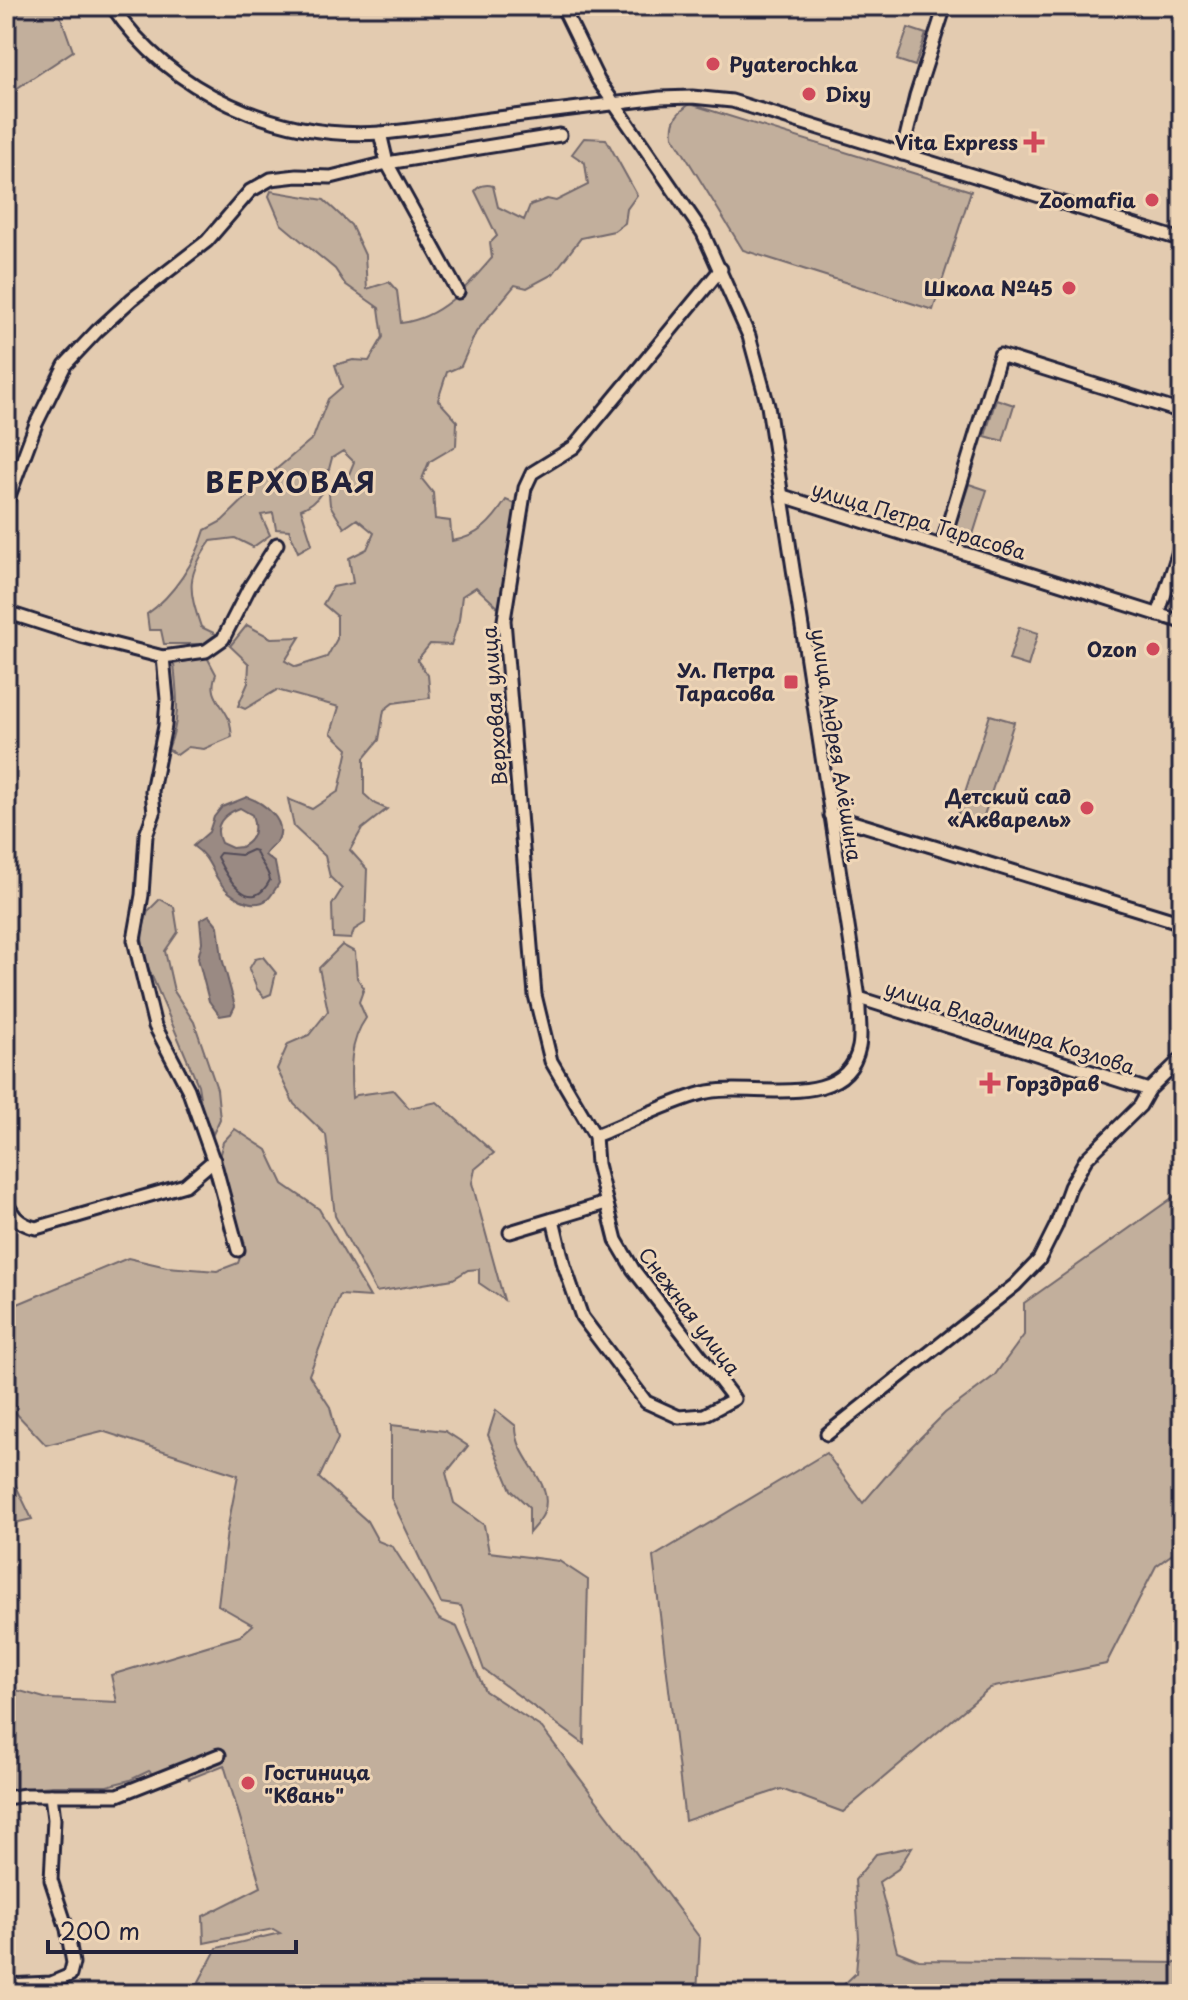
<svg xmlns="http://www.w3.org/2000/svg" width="1188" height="2000" font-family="'Playpen Sans',sans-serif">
<rect width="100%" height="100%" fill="#e3cbb0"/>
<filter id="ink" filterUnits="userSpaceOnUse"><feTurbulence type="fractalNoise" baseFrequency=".0125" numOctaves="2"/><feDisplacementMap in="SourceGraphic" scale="16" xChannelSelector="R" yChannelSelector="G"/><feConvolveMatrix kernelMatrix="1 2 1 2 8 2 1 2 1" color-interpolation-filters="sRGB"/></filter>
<g filter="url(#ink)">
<g fill="#c2af9c" stroke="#72686c" stroke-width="2">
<path d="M6,6h51l16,45 -54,36 -13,19z"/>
<path d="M908,28l18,6 -11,32 -18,-6z"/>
<path d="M690,104l281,87 -38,119 -190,-60 -70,-114c-2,-16 4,-23 17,-32z"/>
<path d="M584,138l22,1 31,56 -10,14 -2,14 -11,8 -33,7 -28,36 -26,14 -12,-3 -39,47 -15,34 -14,6 -9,28 19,21 -1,25 -27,16 -7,17 11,14 2,26 15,2 2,20c26,-4 40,-19 54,-41l12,5 -17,105 -25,-23 -14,9 -3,24 -8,25 -21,-1 -13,16 11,15 2,23 -37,5 -9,7 -5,30 -15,18v36l11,10 12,5 -25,20 -12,21 17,19 -2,54 -11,7 -3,9 -18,-1 -1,-33 10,-16 -12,-12 -5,-21 -31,-29 -6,-28 24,10 27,-18 9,-42 -17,-16 8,-26 -62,-17 -32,19 -7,-3 10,-23 1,-19 -19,-18 17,-21 24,13 29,-1 -15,24 11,6 31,-10 10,-18v-23l-14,-12 10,-17 20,-4 -4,-25 18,-9 7,-16 -17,-14 -13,9 -14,-23 -1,-11 18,-15 7,-17 -11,-11 -11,7c-7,24 -6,41 -31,51l11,35 -14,8 -9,-22 -13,-1 -3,-16 -12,2 9,20 -17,12 -18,-9 -24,3c-25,34 -23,48 -10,86l15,7 -13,10h-39l-3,-14h-12l-2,-16c26,-18 49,-53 58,-84l17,-9 44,-43 47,-40 15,-39 14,-12 -7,-22 18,-5 16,1 14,-24 -4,-29 -34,-24 -10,-15 -54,-45 -12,-28 2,-5 53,9 27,25 14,30 2,34 22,-7 8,9 4,32c40,-5 66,-36 91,-65l-2,-15 7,-7 -22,-45c4,-6 12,-7 18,-5l5,21 26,13 6,-15 17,-6 9,2 32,-16 -3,-22 -13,-9z"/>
<path d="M996,399l18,6 -11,36 -18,-5z"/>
<path d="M969,484l18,6 -16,51 -19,-5z"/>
<path d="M1019,627l19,6 -10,33 -19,-6z"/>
<path d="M207,657l9,17c-8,20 4,27 12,43 3,5 3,14 4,20l-28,12 -16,-2 -11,8 -9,-6c13,-30 9,-54 6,-85z"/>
<path d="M990,715l24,7 -34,106 -24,-8z"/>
<path d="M160,899l14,8 4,25 -13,19 9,40 20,31 23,67 3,30 -7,15 -11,-24 -4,-25 -55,-130 -1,-23 6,-21z"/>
<path d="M342,945l13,7 2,26 7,10 -5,14 7,16c-17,24 -16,52 -14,80l5,-3 36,-5 16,18 28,-6 57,51 -19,16 -3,14 32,117 -25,-17v-14l-11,1 -15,9 -77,13 -41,-76 -9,-81 -32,-31 -17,-35 11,-25 21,-9 19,-24 -9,-43z"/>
<path d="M263,957l13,16 -5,21 -7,3 -7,-8 -8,-20 6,-10z"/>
<path d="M235,1129l32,21 16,34 36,25 51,88 -30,-2 -31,80 21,32 8,32 -19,39 48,43 11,20 15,6 46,72 18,8 28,64 57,37 158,210 -3,56h-516l14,-5 22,-41 63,-15 -7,-4 -69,14 -1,-27 58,-29 -37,-122 -35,14 -4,-14 -30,11 -6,-5 -19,9 -23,6h-54l-47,4v-103l42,12 69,3 -6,-27 129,-39 13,-11 -35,-20 9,-74 11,-56 -136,-44 -56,14 -33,-35 -7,-1v-110l7,7 115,-48 39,9 50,4 21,-8 7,-19 -28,-79 6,-23z"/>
<path d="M1182,1191v356l-26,19 -50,98 -116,24 -147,124 -62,-23 -96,32 -32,-264 173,-104 37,50 47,-55 35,-35 49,-37 30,-41v-32z"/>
<path d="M496,1410l20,16c-1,34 39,55 28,86 -2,7 -10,15 -15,21v-26l-18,-17 -23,-55z"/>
<path d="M391,1425l54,6 23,15 -22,27 8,30 30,22 5,27 70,9 29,19 -4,164 -100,-74 -23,-64 -20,-3 -50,-105z"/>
<path d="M6,1465l26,54 -26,6z"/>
<path d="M912,1847l-14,22 -19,13 18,69 22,9 263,3v31h-348l22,-21 3,-35 -4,-58 21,-26z"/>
</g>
<g fill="#9a8a83" stroke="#6a6066" stroke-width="2" fill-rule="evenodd">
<path d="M247,797c15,5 41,23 31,43 -4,6 -10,9 -13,15l10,8 4,20c-3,5 -7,12 -11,16 -16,12 -40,-4 -49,-18 -9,-14 -11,-25 -26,-35l16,-14 5,-15 8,-10zM240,808l12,7c5,14 3,25 -11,32l-9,1 -11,-5c-9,-18 3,-29 19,-35z"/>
<path d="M209,915l9,11 4,32 13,48 -4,8 -11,2 -11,-15 -11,-43 4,-16 -2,-22z"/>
</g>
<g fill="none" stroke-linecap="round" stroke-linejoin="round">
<path stroke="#524c58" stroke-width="2" d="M252,850l4,1c3,12 12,17 14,29 -19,37 -43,-2 -53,-23l3,-4 21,2z"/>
<defs>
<g id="minor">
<path d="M112,6c59,87 166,134 269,127 37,-3 73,-9 109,-14 57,-7 113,-14 170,-21l32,-1 40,4 450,139"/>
<path d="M562,6l36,74 105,153 46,103 19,70 91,592c-1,16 3,34 0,49 -13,67 -110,34 -156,46 -34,9 -75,30 -108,43"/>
<path d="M380,133l7,30 71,129"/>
<path d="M902,154l14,-58 29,-90"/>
<path d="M783,496l399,126"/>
<path d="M6,504l30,-80 29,-59 32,-34 35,-32 75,-58 43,-50 21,-12 26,-3 34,1 56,-14 173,-28"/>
<path d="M942,545l58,-190 182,57"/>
<path d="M6,612l75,24 82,21 4,42 -2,27 -13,65 2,22 -8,22 -4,60 -8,45 21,86 33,63 28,79 22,82"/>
<path d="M1158,615l24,-73"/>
<path d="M163,657l43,-6 17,-12 26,-51 28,-44"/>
<path d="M830,815l352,108"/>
<path d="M859,998l290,92"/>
<path d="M6,1202c8,15 13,22 30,26l149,-43 29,-25"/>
<path d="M553,1219l11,46 18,52 64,85 33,15 25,-2 30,-16 -101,-130 -17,-29 -19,-76 -2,-28 -44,-75 -16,-66 -31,-375 21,-132 7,-15 42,-26 147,-178"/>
<path d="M510,1232l96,-29"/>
<path d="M827,1434l188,-149 24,-25 17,-34 14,-39 16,-28 54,-53 9,-16 33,-32"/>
<path d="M6,1798l19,-3h93l101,-40"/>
<path d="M6,1985l45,-2 19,-8 3,-12 -6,-34 -16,-49 3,-61 -3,-24"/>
</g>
</defs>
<use href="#minor" stroke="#22223b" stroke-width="17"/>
<use href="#minor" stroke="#efd6b7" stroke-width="11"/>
</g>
</g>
<g fill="#d1495b" stroke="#efd6b7" stroke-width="3">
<circle cx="713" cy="64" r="8"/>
<circle cx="809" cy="94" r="8"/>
<path d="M1030 130h8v8h8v8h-8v8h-8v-8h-8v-8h8z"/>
<circle cx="1152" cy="200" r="8"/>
<circle cx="1069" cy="288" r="8"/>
<circle cx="1153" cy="649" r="8"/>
<rect x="783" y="674" width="16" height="16" rx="4"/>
<circle cx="1087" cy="808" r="8"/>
<path d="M986 1071h8v8h8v8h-8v8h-8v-8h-8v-8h8z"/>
<circle cx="248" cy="1783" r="8"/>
</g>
<g text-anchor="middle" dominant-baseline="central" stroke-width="6" stroke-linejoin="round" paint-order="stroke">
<g font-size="20" font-weight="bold" fill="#22223b" stroke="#efd6b7" text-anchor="end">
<text x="729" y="64" text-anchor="start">Pyaterochka</text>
<text x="825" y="94" text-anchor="start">Dixy</text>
<text x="1018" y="142">Vita Express</text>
<text x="1136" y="200">Zoomafia</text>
<text x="1053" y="288">Школа №45</text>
<text x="1137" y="649">Ozon</text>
<text x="775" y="670">Ул. Петра<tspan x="775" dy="23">Тарасова</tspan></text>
<text x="1071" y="796">Детский сад<tspan x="1071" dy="23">«Акварель»</tspan></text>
<text x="1006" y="1083" text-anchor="start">Горздрав</text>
<text x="264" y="1772" text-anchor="start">Гостиница<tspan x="264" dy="23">"Квань"</tspan></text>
</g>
<g font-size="20" fill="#22223b" stroke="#efd6b7">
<text transform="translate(919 520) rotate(17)">улица Петра Тарасова</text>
<text transform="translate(494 706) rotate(-94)">Верховая улица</text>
<text transform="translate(837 745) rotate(81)">улица Андрея Алёшина</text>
<text transform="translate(1010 1027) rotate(18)">улица Владимира Козлова</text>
<text transform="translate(690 1311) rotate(53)">Снежная улица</text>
</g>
<g font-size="28" font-weight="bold" letter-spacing="2" fill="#22223b" stroke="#efd6b7">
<text x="291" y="481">ВЕРХОВАЯ</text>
</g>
</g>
<rect width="1188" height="2000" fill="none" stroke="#efd6b7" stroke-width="32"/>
<rect x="16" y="16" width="1156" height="1968" fill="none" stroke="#22223b" stroke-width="3" filter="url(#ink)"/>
<path d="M48 1940v12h248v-12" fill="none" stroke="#22223b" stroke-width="4"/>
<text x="60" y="1940" font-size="24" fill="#22223b" stroke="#efd6b7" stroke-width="6" paint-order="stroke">200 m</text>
</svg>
